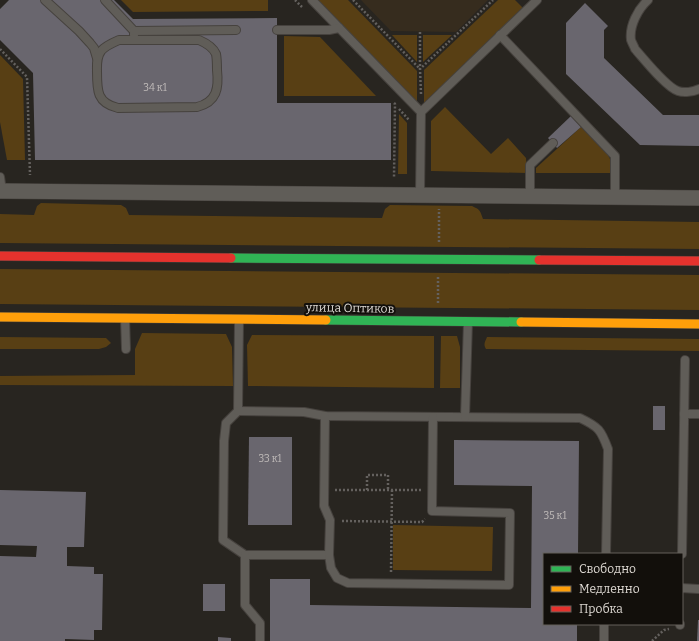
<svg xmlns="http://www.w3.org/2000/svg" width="699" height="641" font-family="Bitter,serif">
<rect width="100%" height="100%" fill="#282520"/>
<path fill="#362c1e" d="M361,0h127l-32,32 -65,-1z"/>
<g fill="#583f14">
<path d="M121,0h147v11l-135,1z"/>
<path d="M316,0h32l69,71v34z"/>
<path d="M498,0h17l9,9 -100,97v-36z"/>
<path d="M392,35h25v27z"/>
<path d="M423,35h29l-29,27z"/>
<path d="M284,36l36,1 56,59h-92z"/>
<path d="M0,55l23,24 2,81h-18l-7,-38z"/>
<path d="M445,107l46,47 17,-16 18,20 1,15 -96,-2v-50z"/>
<path d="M399,114l8,9v51h-9z"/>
<path d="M581,127l27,28 2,4v14h-74v-5z"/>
<path d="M41,203l80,2 5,3 3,7 253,3 3,-9 5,-4 82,1c9,4 8,5 11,13l216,3v27l-699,-6v-29l34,1 3,-9z"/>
<path d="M0,269l699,6v35l-699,-6z"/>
<path d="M142,333l84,1 6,13 1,39 -233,-1v-9l135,-1v-26z"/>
<path d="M252,335l182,1v52l-186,-2 -1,-41z"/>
<path d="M441,336h16l3,11v41h-20z"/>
<path d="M0,337l106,1 5,5 -5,4 -7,2h-99z"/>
<path d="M487,337l212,2v12l-213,-2c-3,-5 -1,-7 1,-12z"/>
<path d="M393,525l100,2 -1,44 -99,-1z"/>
</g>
<g fill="#69666e">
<path d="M9,0h105l19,19 144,-1v85h114v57h-356l-2,-87 -33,-33v-31z"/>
<path d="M585,3l23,23 -4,4v28l59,57h36v31l-59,-1 -74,-71v-51z"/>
<path d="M571,116l10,11 -24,21 -9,-10z"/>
<rect x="653" y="406" width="12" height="24"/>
<path d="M249,437h43v88h-44z"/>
<path d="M454,440l125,1 -1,113h-34v70h33v17h-307v-62h40v26l221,3 1,-122 -78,-1z"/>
<path d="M0,490l86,2 -2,55h-17v19l27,1v7h9l-1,56h-8v10l-29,-1v2h-65v-85l36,1 1,-11 -37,-1z"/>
<rect x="203" y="584" width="22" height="27"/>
<path d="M698,620h1v21h-2z"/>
<path d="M218,637l13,1v3h-13z"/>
</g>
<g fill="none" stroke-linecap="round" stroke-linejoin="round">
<defs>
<g id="lane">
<path d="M45,0l34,31 11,12 4,5 3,10"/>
<path d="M105,0l29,31v4"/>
<path d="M312,0l109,112 -1,83"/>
<path d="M648,0c-10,9 -19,26 -17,40 1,3 3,6 4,9 9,10 31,38 43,42 6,2 15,1 21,-2"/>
<path d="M277,30h52l10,-2"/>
<path d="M134,31l102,-1"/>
<path d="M500,35l115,121v41"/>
<path d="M119,40h80c7,3 14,7 17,14 1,5 1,11 1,16 2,18 0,32 -20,37l-79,1c-21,-5 -21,-17 -21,-36 0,-7 -1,-14 4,-21 4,-5 11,-8 18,-11z"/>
<path d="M421,112l116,-112"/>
<path d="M0,177l2,14"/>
<path d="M530,196v-31l23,-22"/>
<path d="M125,318l1,31"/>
<path d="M239,320l-1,91 -12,12 -2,18 -1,99 22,15h84"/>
<path d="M238,411l66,1 21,4 255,2c19,9 21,12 28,31l-2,105"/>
<path d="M684,414h15"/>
<path d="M325,416l-1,90 6,14 -1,35 2,13 6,10 11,5 161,2 1,-72 -78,-2 1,-94"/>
<path d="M465,417l3,-95"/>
<path d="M682,554l3,-194"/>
<path d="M245,555v50l15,18v18"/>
<path d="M682,588l16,1"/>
<path d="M680,625v-1"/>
<path d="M604,641v-17"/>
</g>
<path id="street" d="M0,191l699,7"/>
<g id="fast">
<path d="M231,258l308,2"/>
<path d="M326,320l195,2"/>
</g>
<g id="slow">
<path d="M0,317l326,3"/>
<path d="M521,322l178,2"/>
</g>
<g id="jam">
<path d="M0,256l231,2"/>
<path d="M539,260l160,1"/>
</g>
</defs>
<use href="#lane" stroke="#46423e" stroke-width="10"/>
<use href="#street" stroke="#46423e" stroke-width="16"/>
<use href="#fast" stroke="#46423e" stroke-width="10"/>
<use href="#slow" stroke="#46423e" stroke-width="10"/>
<use href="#jam" stroke="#46423e" stroke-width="10"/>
<g stroke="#64615e" stroke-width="2.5" stroke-dasharray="2 2" stroke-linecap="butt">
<path d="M295,0l7,7"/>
<path d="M353,0l67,69"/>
<path d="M420,32v37"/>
<path d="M0,49l27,28 3,98"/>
<path d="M421,94l-1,-25 73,-69"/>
<path d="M394,103l1,1 -1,74"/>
<path d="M399,109l10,11"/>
<path d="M439,242v-33"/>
<path d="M438,303v-27"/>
<path d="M335,490h87"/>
<path d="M367,490v-15h21v15"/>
<path d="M342,521l80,1 3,-3"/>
<path d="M391,572l1,-82"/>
<path d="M652,641l12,-11 5,-1"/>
</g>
<use href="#lane" stroke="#605d58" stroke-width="8"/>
<use href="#street" stroke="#605d58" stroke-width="15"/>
<use href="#fast" stroke="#30b455" stroke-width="9"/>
<use href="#slow" stroke="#ff9f0a" stroke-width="9"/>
<use href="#jam" stroke="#e5322d" stroke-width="9"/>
</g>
<g text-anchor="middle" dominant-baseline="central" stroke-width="4" stroke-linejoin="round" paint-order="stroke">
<g font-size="10" fill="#c1bcba">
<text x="155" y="88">34 к1</text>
<text x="270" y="459">33 к1</text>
<text x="555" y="516">35 к1</text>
</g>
<g font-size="12" fill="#ded9d3" stroke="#120f0b">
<text transform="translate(350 308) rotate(1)">улица Оптиков</text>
</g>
</g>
<rect x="543" y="553" width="140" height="72" fill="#120f0b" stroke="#64605b"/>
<rect x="551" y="566" width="20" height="6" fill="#30b455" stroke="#64605b"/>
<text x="579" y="573" font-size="12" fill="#ded9d3">Свободно</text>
<rect x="551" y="586" width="20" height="6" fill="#ff9f0a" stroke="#64605b"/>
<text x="579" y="593" font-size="12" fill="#ded9d3">Медленно</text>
<rect x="551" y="606" width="20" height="6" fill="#e5322d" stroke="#64605b"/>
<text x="579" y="613" font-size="12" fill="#ded9d3">Пробка</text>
</svg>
